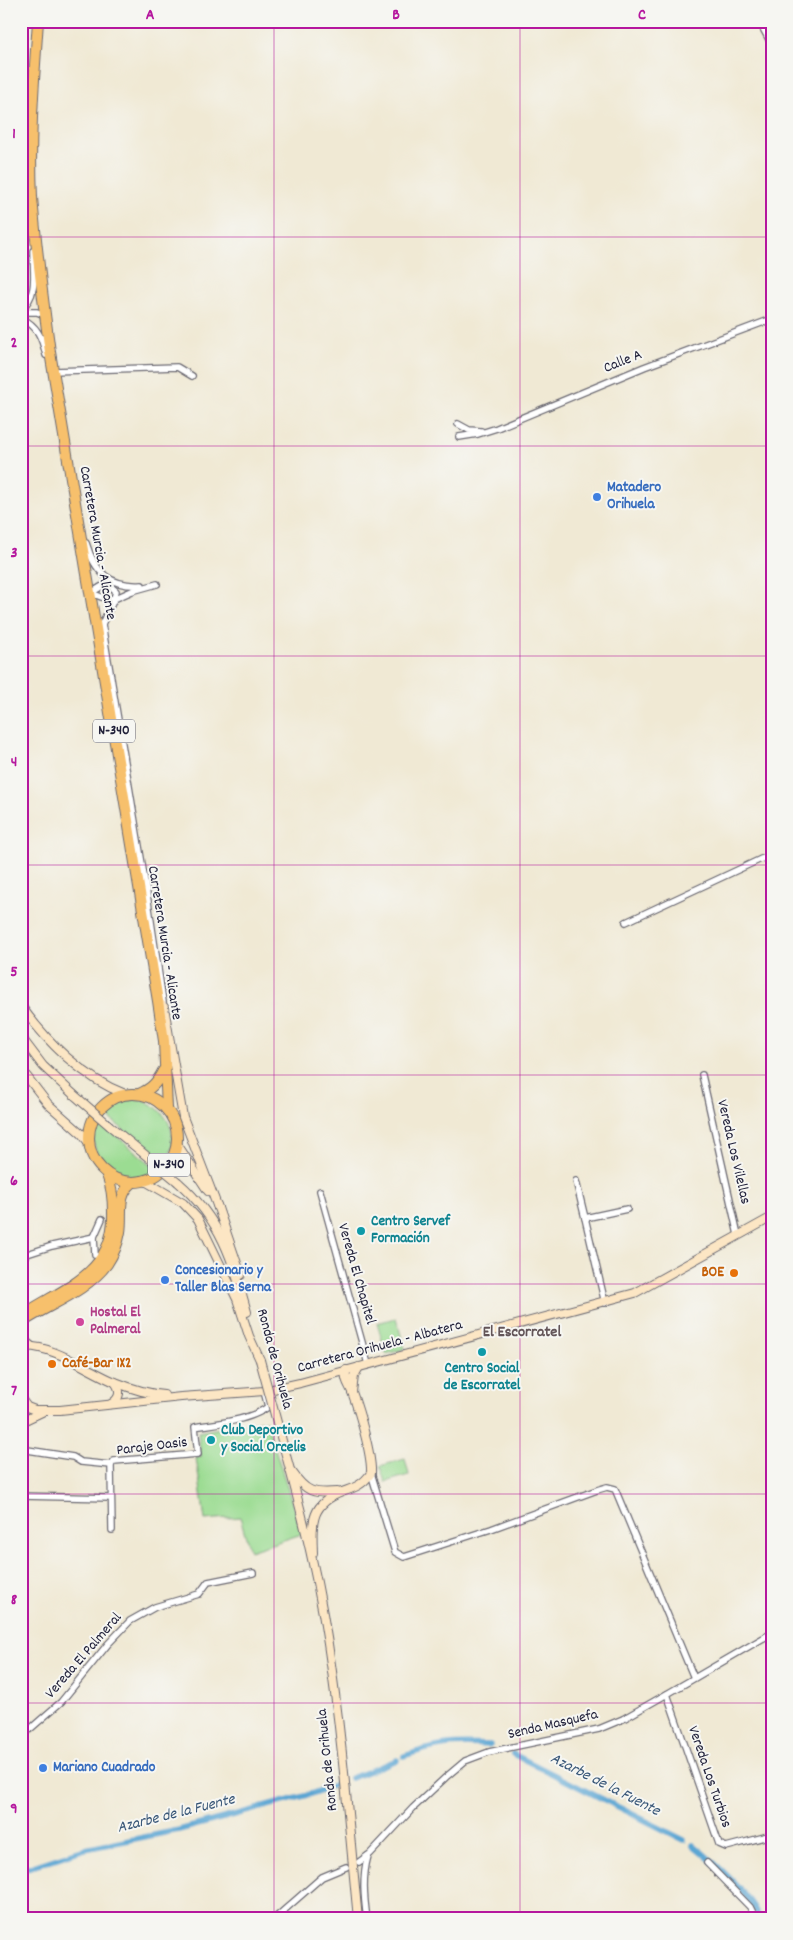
<svg xmlns="http://www.w3.org/2000/svg" width="793" height="1940" font-family="Dekko,sans-serif">
<rect width="100%" height="100%" fill="#f6f6f2"/>
<filter id="ink" filterUnits="userSpaceOnUse"><feTurbulence type="fractalNoise" baseFrequency=".02" numOctaves="2"/><feDisplacementMap in="SourceGraphic" scale="10" xChannelSelector="R" yChannelSelector="G"/><feConvolveMatrix kernelMatrix="1 2 1 2 8 2 1 2 1" color-interpolation-filters="sRGB"/></filter>
<filter id="wash" filterUnits="userSpaceOnUse"><feTurbulence type="fractalNoise" baseFrequency=".0096" numOctaves="4" result="noise"/><feDisplacementMap in="SourceGraphic" scale="20" xChannelSelector="R" yChannelSelector="G"/><feGaussianBlur stdDeviation="1.12" result="paint"/><feColorMatrix in="noise" values="0 0 0 0 0 0 0 0 0 0 0 0 0 0 0 0 0 1.4 0 .05"/><feComposite in="paint" operator="in"/></filter>
<g filter="url(#wash)">
<rect width="100%" height="100%" fill="#f0e9d4"/>
<g fill="#9bdc92" stroke="#5e7f66">
<path d="M138,1099c29,7 46,39 26,64l-61,-50c10,-11 21,-13 35,-14z"/>
<path d="M98,1121l59,48c-33,24 -77,-11 -59,-48z"/>
<path d="M396,1318l9,31 -19,5 -9,-31z"/>
<path d="M266,1420l36,114 -52,17 -10,-34 -35,3 -9,-62 5,-1 -3,-25z"/>
<path d="M405,1459l4,16 -24,7 -5,-16z"/>
</g>
<g fill="none" stroke-linecap="round" stroke-linejoin="round">
<g stroke="#5ba6d3" stroke-width="5.5">
<path d="M513,1754l171,86"/>
<path d="M404,1756c35,-12 49,-13 86,-11"/>
<path d="M351,1778l46,-18"/>
<path d="M693,1845c19,15 59,51 66,74"/>
<path d="M21,1870l64,-21 94,-19 129,-35 29,-11"/>
</g>
</g>
</g>
<g filter="url(#ink)">
<g fill="none" stroke-linecap="round" stroke-linejoin="round">
<defs>
<g id="street">
<path d="M759,21l13,24"/>
<path d="M21,309c18,-14 12,-37 12,-58"/>
<path d="M21,312h16l8,3"/>
<path d="M21,318c17,8 21,20 25,37"/>
<path d="M53,371l124,-4 15,9"/>
<path d="M458,424l11,6 12,1"/>
<path d="M459,437l19,-3 19,-6 147,-61 128,-48"/>
<path d="M86,543c9,30 24,44 56,42"/>
<path d="M91,593l13,5 10,1 2,-8 -7,-6"/>
<path d="M91,593l13,-8h7"/>
<path d="M626,922l135,-63 11,-3"/>
<path d="M158,969l5,33"/>
<path d="M155,974l3,-6 -12,-80 -44,-264 12,-25 18,-8 25,-7"/>
<path d="M702,1075l36,160"/>
<path d="M576,1181l9,37"/>
<path d="M320,1191l48,173"/>
<path d="M95,1255l-1,-18 8,-18"/>
<path d="M21,1256l31,-10 42,-9"/>
<path d="M605,1303l-20,-85 42,-9"/>
<path d="M21,1449l52,8 8,5 30,3 3,-4 84,-7 -3,-27c24,-4 53,-6 73,-20l-4,-16"/>
<path d="M111,1465l1,65"/>
<path d="M371,1473l24,79 9,5 87,-28 106,-39 10,-3 8,2 79,189"/>
<path d="M21,1496l90,2"/>
<path d="M667,1694l52,150 7,3 46,-12"/>
<path d="M21,1737l40,-35 47,-58 22,-23 25,-14 44,-13 9,-12 45,-9"/>
<path d="M359,1862l11,-8 43,-46 33,-31 19,-16 24,-9 110,-23 24,-10 44,-25 105,-61"/>
<path d="M707,1863l43,44 6,12"/>
<path d="M274,1919l48,-42 24,-10"/>
<path d="M367,1919c-3,-22 -5,-42 1,-63"/>
</g>
<g id="secondary">
<path d="M158,1001l6,6 19,110 35,91"/>
<path d="M21,1006c26,36 62,72 104,88"/>
<path d="M21,1037l22,29 30,28"/>
<path d="M21,1069l27,35 34,30 7,9"/>
<path d="M110,1126l39,32"/>
<path d="M177,1144l31,47"/>
<path d="M145,1181l38,22 15,16 39,80 12,37 11,24"/>
<path d="M178,1182c43,38 54,76 69,130"/>
<path d="M217,1205l24,70"/>
<path d="M21,1338l10,8"/>
<path d="M21,1347c30,-4 67,24 94,35 15,6 33,12 49,13"/>
<path d="M352,1392l2,-16 5,-9"/>
<path d="M21,1399l6,8 8,3h25l121,-13 83,-6 36,-8 335,-90 137,-76"/>
<path d="M111,1404c10,-6 10,-14 4,-22"/>
<path d="M21,1422l21,-10"/>
<path d="M284,1448c18,64 34,130 44,196 14,91 21,183 30,275"/>
<path d="M292,1472c14,20 21,22 45,20"/>
<path d="M313,1553c-1,-30 -3,-49 29,-61 12,-4 21,-7 29,-19 1,-18 -12,-62 -19,-81 -3,-7 -8,-13 -6,-22"/>
</g>
<g id="highway">
<path d="M38,21c-4,58 -9,117 -6,176 4,52 11,103 18,155l108,649 6,40 3,68"/>
<circle cx="133" cy="1138" r="44"/>
<path d="M139,1094c12,-5 18,-11 24,-23"/>
<path d="M21,1314l8,-3c42,-26 86,-41 84,-99 0,-13 -1,-25 -6,-37"/>
<path d="M21,1323c28,-19 65,-31 86,-59 6,-9 11,-20 13,-32 3,-18 -4,-36 12,-49"/>
</g>
</defs>
<use href="#street" stroke="#6a6871" stroke-width="8"/>
<use href="#secondary" stroke="#6a6871" stroke-width="10"/>
<use href="#highway" stroke="#6a6871" stroke-width="12"/>
<use href="#street" stroke="#fff" stroke-width="5.5"/>
<use href="#secondary" stroke="#fce6c4" stroke-width="8"/>
<use href="#highway" stroke="#f7c06c" stroke-width="10"/>
<defs>
<g id="secondary-bridge">
<path d="M73,1094l37,32"/>
<path d="M149,1158l29,24"/>
<path d="M260,1360l24,88"/>
</g>
</defs>
<use href="#secondary-bridge" stroke="#6a6871" stroke-width="10" stroke-linecap="butt"/>
<use href="#secondary-bridge" stroke="#fce6c4" stroke-width="8"/>
</g>
</g>
<path fill="none" stroke="#b5179e" stroke-width="1" stroke-opacity="0.55" d="M274,21v1898M520,21v1898M21,237h751M21,446h751M21,656h751M21,865h751M21,1075h751M21,1284h751M21,1494h751M21,1703h751"/>
<g fill="#3f7fe0" stroke="#f6f6f2" stroke-width="2">
<circle cx="597" cy="497" r="5"/>
<circle cx="165" cy="1280" r="5"/>
<circle cx="43" cy="1768" r="5"/>
</g>
<g fill="#0f9aa8" stroke="#f6f6f2" stroke-width="2">
<circle cx="361" cy="1231" r="5"/>
<circle cx="482" cy="1352" r="5"/>
<circle cx="211" cy="1440" r="5"/>
</g>
<g fill="#e8710a" stroke="#f6f6f2" stroke-width="2">
<circle cx="734" cy="1273" r="5"/>
<circle cx="52" cy="1364" r="5"/>
</g>
<circle fill="#d1479c" stroke="#f6f6f2" stroke-width="2" cx="80" cy="1322" r="5"/>
<g text-anchor="middle" dominant-baseline="central" stroke-width="4" stroke-linejoin="round" paint-order="stroke">
<g fill="#f6f6f2" stroke="#626272" stroke-width="1">
<rect x="93" y="719.5" width="42" height="23" rx="4"/>
<rect x="148" y="1153.5" width="42" height="23" rx="4"/>
</g>
<g font-size="14" font-weight="bold" fill="#22223b">
<text x="114" y="731">N-340</text>
<text x="169" y="1165">N-340</text>
</g>
<g font-size="15" fill="#22223b" stroke="#f6f6f2">
<text transform="translate(623 362) rotate(-22)">Calle A</text>
<text transform="translate(97 543) rotate(80)">Carretera Murcia - Alicante</text>
<text transform="translate(164 943) rotate(81)">Carretera Murcia - Alicante</text>
<text transform="translate(733 1152) rotate(77)">Vereda Los Vilellas</text>
<text transform="translate(356 1274) rotate(74)">Vereda El Chapitel</text>
<text transform="translate(380 1347) rotate(-15)">Carretera Orihuela - Albatera</text>
<text transform="translate(274 1359) rotate(75)">Ronda de Orihuela</text>
<text transform="translate(152 1447) rotate(-7)">Paraje Oasis</text>
<text transform="translate(84 1656) rotate(-49)">Vereda El Palmeral</text>
<text transform="translate(553 1725) rotate(-13)">Senda Masquefa</text>
<text transform="translate(328 1760) rotate(-96)">Ronda de Orihuela</text>
<text transform="translate(709 1777) rotate(71)">Vereda Los Turbios</text>
</g>
<g font-size="15" font-weight="bold" fill="#366cbe" stroke="#f6f6f2" text-anchor="start">
<text x="607" y="488">Matadero<tspan x="607" dy="17">Orihuela</tspan></text>
<text x="175" y="1271">Concesionario y<tspan x="175" dy="17">Taller Blas Serna</tspan></text>
<text x="53" y="1768">Mariano Cuadrado</text>
</g>
<g font-size="15" font-weight="bold" fill="#0d838f" stroke="#f6f6f2" text-anchor="start">
<text x="371" y="1222">Centro Servef<tspan x="371" dy="17">Formación</tspan></text>
<text x="482" y="1369" text-anchor="middle">Centro Social<tspan x="482" dy="17">de Escorratel</tspan></text>
<text x="221" y="1431">Club Deportivo<tspan x="221" dy="17">y Social Orcelis</tspan></text>
</g>
<g font-size="15" font-weight="bold" fill="#c56008" stroke="#f6f6f2" text-anchor="end">
<text x="724" y="1273">BOE</text>
<text x="62" y="1364" text-anchor="start">Café-Bar 1X2</text>
</g>
<g font-size="15" font-weight="bold" fill="#b23c85" stroke="#f6f6f2" text-anchor="start">
<text x="90" y="1313">Hostal El<tspan x="90" dy="17">Palmeral</tspan></text>
</g>
<g font-size="16" font-weight="bold" fill="#635558" stroke="#f6f6f2">
<text x="522" y="1332">El Escorratel</text>
</g>
<g font-size="16" font-style="italic" fill="#395778" stroke="#f6f6f2">
<text transform="translate(605 1785) rotate(27)">Azarbe de la Fuente</text>
<text transform="translate(176 1814) rotate(-14)">Azarbe de la Fuente</text>
</g>
</g>
<rect width="793" height="1940" fill="none" stroke="#f6f6f2" stroke-width="55"/>
<rect x="28" y="28" width="738" height="1884" fill="none" stroke="#b5179e" stroke-width="2"/>
<g font-size="16" text-anchor="middle" font-weight="bold" fill="#b5179e">
<text x="150" y="19">A</text>
<text x="396" y="19">B</text>
<text x="642" y="19">C</text>
<text x="14" y="138">1</text>
<text x="14" y="347">2</text>
<text x="14" y="557">3</text>
<text x="14" y="766">4</text>
<text x="14" y="976">5</text>
<text x="14" y="1185">6</text>
<text x="14" y="1395">7</text>
<text x="14" y="1604">8</text>
<text x="14" y="1813">9</text>
</g>
</svg>
